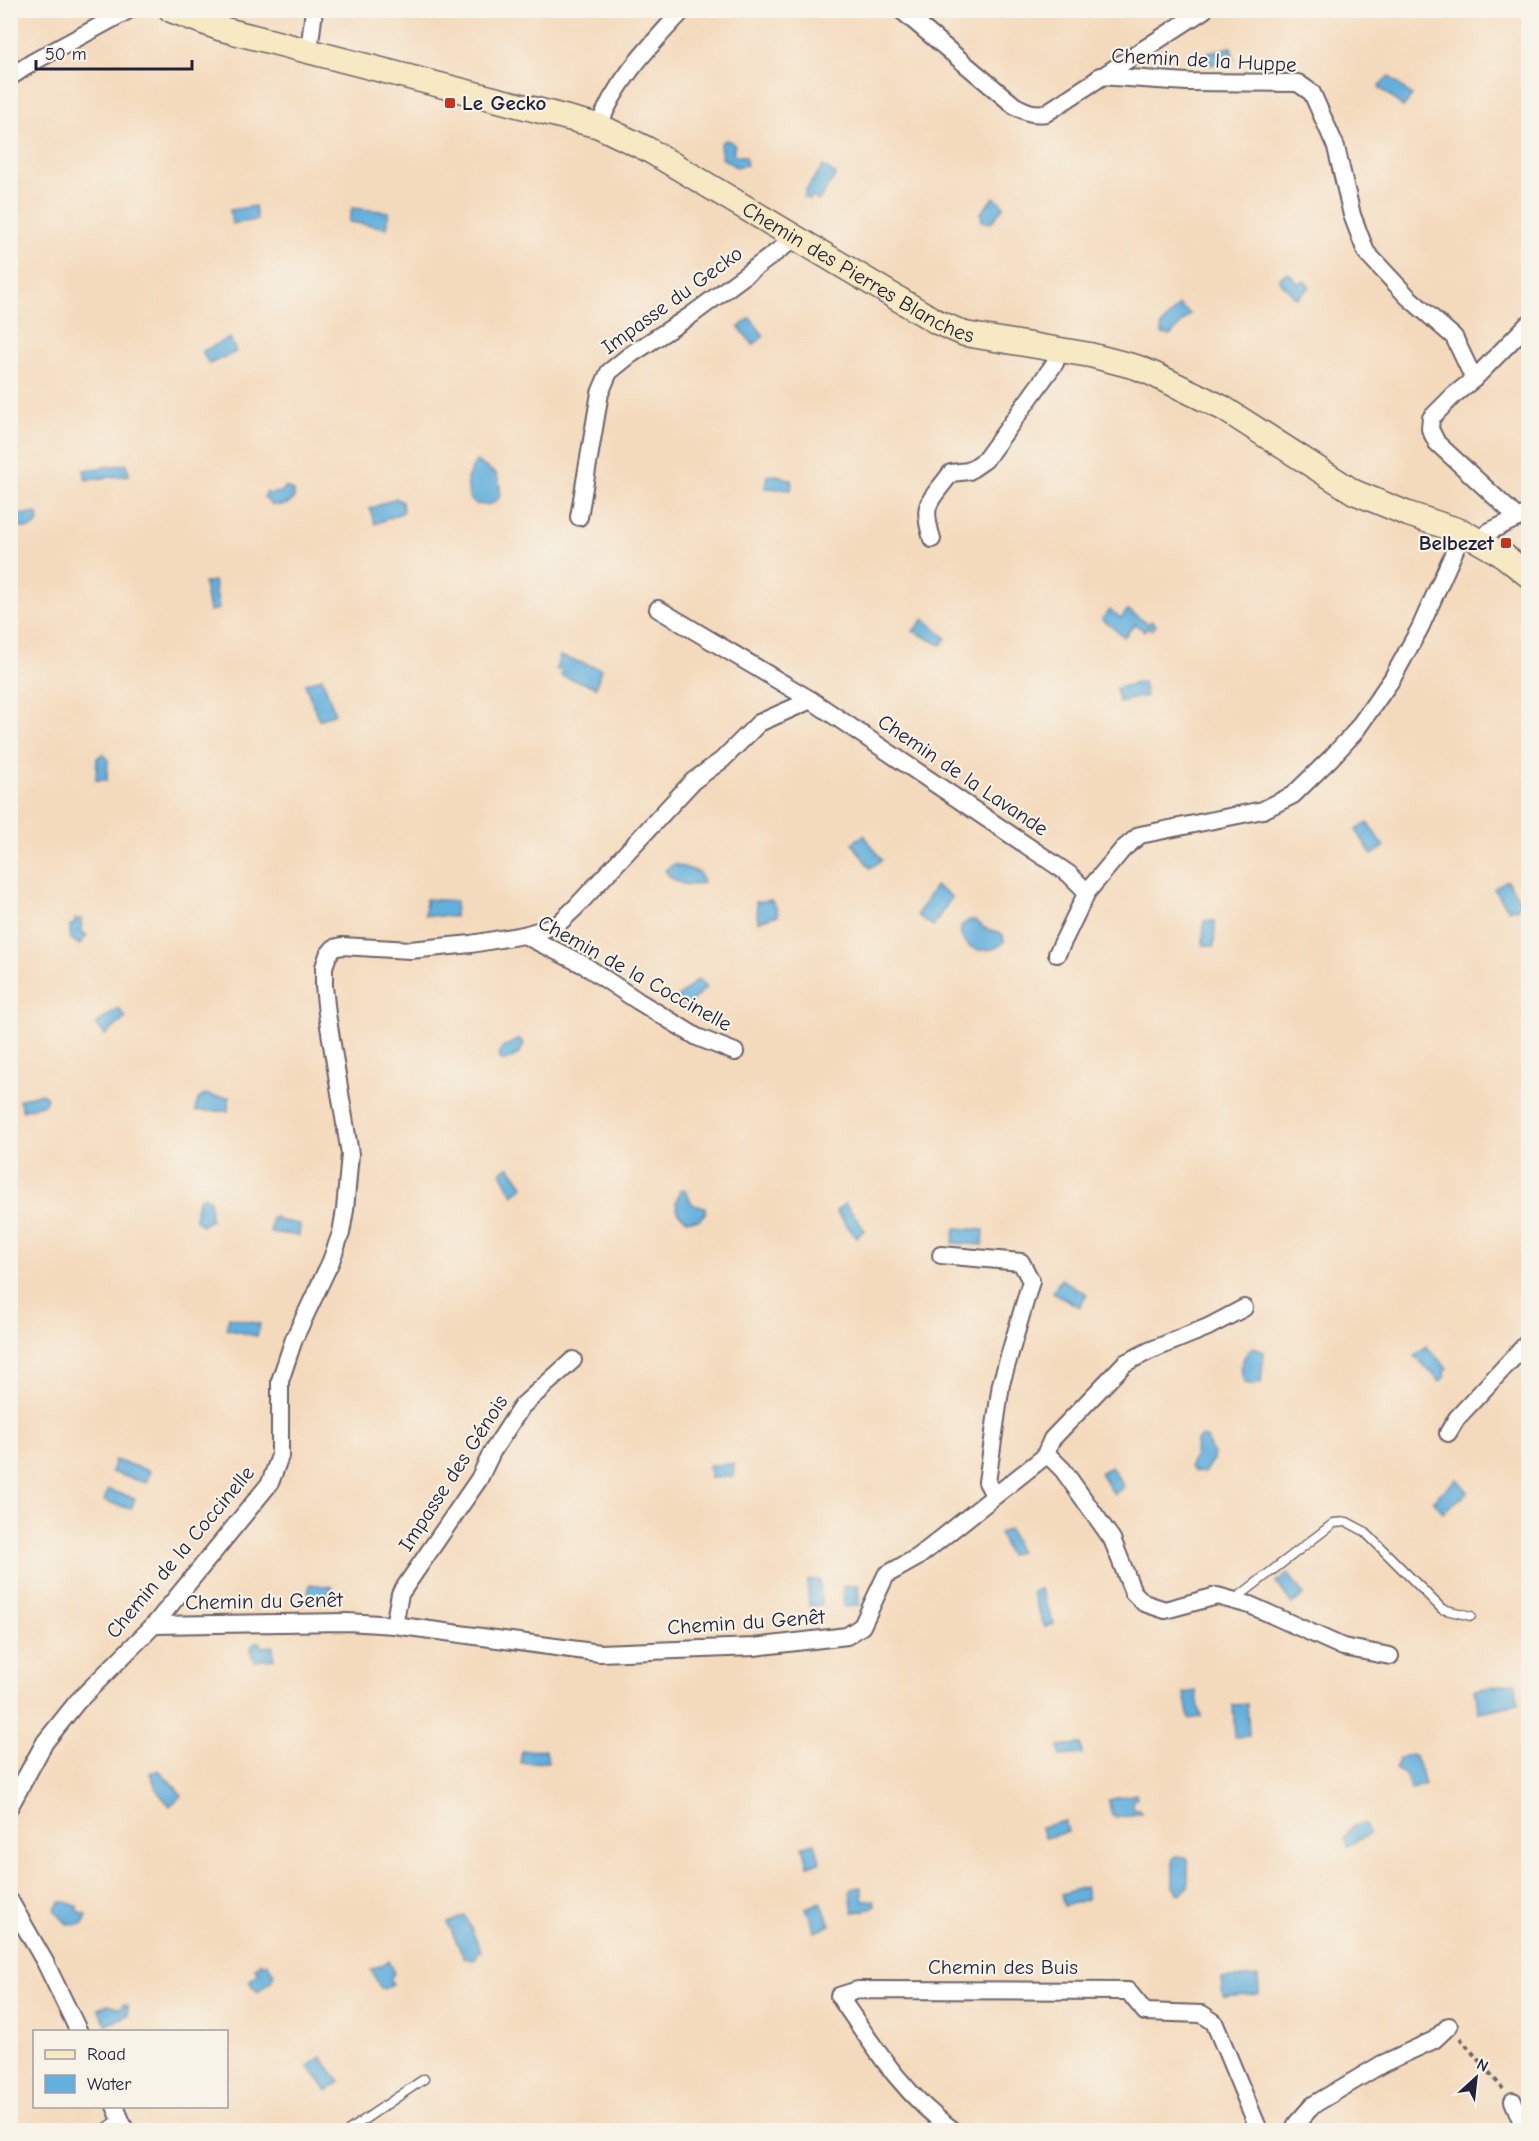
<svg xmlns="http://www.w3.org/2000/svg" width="1539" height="2141" font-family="'Comic Neue',sans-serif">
<rect width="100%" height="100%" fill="#f7f3e8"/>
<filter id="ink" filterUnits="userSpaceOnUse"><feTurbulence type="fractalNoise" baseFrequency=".0167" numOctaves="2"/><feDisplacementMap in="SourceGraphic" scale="12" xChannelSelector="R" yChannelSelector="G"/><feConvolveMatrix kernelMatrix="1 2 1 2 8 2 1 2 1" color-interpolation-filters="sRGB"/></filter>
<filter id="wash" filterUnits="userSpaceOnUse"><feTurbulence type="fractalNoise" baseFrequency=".008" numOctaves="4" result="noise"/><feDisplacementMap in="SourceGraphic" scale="24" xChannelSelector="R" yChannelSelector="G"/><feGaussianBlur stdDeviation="1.35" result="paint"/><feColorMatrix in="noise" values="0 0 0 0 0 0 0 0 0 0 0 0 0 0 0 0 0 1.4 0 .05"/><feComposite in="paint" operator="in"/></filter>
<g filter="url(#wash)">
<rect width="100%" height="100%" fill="#f4dabc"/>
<g fill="#64b0dd" stroke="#43698c" stroke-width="1.5">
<path d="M1231,47l3,12 -24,6 -3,-12z"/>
<path d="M1389,76l23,20 -9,11 -24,-20z"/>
<path d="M728,140l7,5 -2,7 3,4h9l2,9 -11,2 -14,-9 -2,-13 3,-4z"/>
<path d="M823,166l13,9 -18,26 -6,-5 -3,4 -5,-4 2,-3 -1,-2z"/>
<path d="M994,197l10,9 -13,17 -10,-2 1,-5 -2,-2z"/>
<path d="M255,206l2,14 -25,4 -2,-14z"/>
<path d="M352,208l37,4 -2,16 -38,-6z"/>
<path d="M1286,273l4,1 9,10 5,-3 6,6 -11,10 -4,1 -15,-17v-3z"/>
<path d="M1179,305l11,9 -19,21 -9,-1 -1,-8z"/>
<path d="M750,318l14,18 -11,9 -14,-18z"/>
<path d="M230,338l6,14 -27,12 -7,-13z"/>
<path d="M476,461l20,13c9,21 4,34 -20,30l-7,-6 -2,-19z"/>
<path d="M127,464l2,11 -43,5 -2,-10z"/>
<path d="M777,475l15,5 -1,10 -26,-2 2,-12z"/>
<path d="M286,487l8,4c2,14 -10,15 -22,14l-8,-8 3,-5 2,2 12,-2z"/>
<path d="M396,498l6,4 1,10 -28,12 -5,-15z"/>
<path d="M30,513l8,1 1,6c-6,12 -23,11 -27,-3z"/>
<path d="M214,581l5,28 -10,2 -5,-28z"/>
<path d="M1110,610l11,8 7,-8 20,14 3,-3 5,4 -4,5 -4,-3 -4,4 -9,-7 -11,13 -22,-18z"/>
<path d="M924,619l22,19 -5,7 -28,-14z"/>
<path d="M560,656l41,13 -5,18 -35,-11 1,-5 -6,-2z"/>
<path d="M322,678l13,35 -16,7 -14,-36z"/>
<path d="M1143,682l3,14 -27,6 -3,-14z"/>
<path d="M103,754l5,5 -1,21h-11l1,-22z"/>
<path d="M1368,823l16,24 -12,8 -16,-25z"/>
<path d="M864,835l18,25 -12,8 -18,-25z"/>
<path d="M674,864l25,8 4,11c-14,5 -31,0 -38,-13z"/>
<path d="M1506,880l15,21 -4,8 -5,-1 -3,2 -15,-21z"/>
<path d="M935,886l17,11 -19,29 -16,-11z"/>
<path d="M426,899l30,2 -1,16 -30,-2z"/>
<path d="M771,900l6,9 1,7 -7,1 -13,5 -2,-20z"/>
<path d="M75,919h6l1,12 5,5 -8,9 -9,-7v-13l5,-1z"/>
<path d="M970,920l6,1 10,8 13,3 4,3 1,7c-13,15 -48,9 -43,-16z"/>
<path d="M1204,921h11l-1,25 -11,-1z"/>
<path d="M698,979l8,9 -21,19 -8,-9z"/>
<path d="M118,1008l8,10 -21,17 -9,-11z"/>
<path d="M520,1039l4,5 -5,10 -14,7 -4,-1 -2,-5 4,-8z"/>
<path d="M41,1093l6,5 -2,6 -22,7 -4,-11z"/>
<path d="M205,1094l12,3h12l-1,14h-33l3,-11z"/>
<path d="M509,1166l15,21 -11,8 -12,-23z"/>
<path d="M684,1189c4,4 4,11 9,15 3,2 8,2 12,3l1,5 -7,8h-12l-9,-7 -2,-11 4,-12z"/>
<path d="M204,1196l6,4 1,20 -9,5 -7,-6 3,-19z"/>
<path d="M845,1203l20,27 -9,7 -20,-26z"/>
<path d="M272,1217h5v3l23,4 -1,12 -29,-4z"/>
<path d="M955,1228l29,2 -1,15 -30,-2z"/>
<path d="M1061,1279l26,15 -8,13 -26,-15z"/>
<path d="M229,1317l31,7 -3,12 -31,-7z"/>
<path d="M1426,1346l21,22 -4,4 3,4 -6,6 -25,-26z"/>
<path d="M1254,1347l10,5 -3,32 -8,1 -8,-2c-7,-15 -4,-27 9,-36z"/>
<path d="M1202,1436l5,2 4,13 3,2 -1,6 -9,14 -10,-2 -4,-5 5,-11 1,-14z"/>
<path d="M115,1460l35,11 -4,12 -35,-11z"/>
<path d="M734,1464v13l-24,1 -1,-13z"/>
<path d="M1111,1466l13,21 -10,7 -14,-21z"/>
<path d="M1457,1479l11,13 -25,20 -10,-12z"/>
<path d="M108,1490l27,8 -4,11 -27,-8z"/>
<path d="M1009,1529l10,22 -10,4 -10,-22z"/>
<path d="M1288,1573l16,22 -12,9 -16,-22z"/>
<path d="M820,1580l1,25 -12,1 -2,-25z"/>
<path d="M310,1584l23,3 -2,11 -24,1z"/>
<path d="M858,1585l1,21 -15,1 -1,-21z"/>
<path d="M1040,1589l14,35 -9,3 -14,-35z"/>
<path d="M255,1642h4l4,5 10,-1 1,13 -19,2c-4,-6 -6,-14 0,-19z"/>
<path d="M1515,1682l4,22 -40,8 -4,-22z"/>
<path d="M1196,1691l5,26 -12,2 -5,-26z"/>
<path d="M1247,1704l2,32 -14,1 -2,-32z"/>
<path d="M1081,1744l1,10 -22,2 -1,-10z"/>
<path d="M546,1750l2,12 -27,1v-12z"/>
<path d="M1411,1754l4,2 10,28 -14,6 -6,-16 -10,-5 4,-11z"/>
<path d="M159,1770l23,25 -12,11 -12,-14 -8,-19z"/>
<path d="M1136,1794l1,5 -5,1 2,10h6l2,3 -26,5 -1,-3h-3l-4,-15z"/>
<path d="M1065,1821l3,11 -24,6 -3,-11z"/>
<path d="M1364,1823l5,11 -21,12 -4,-8 10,-13z"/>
<path d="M815,1843l5,19 -12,3 -5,-19z"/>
<path d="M1176,1856l9,1 3,2v28l-6,6h-4l-5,-6v-28z"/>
<path d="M861,1887l2,14 11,-1 1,7 -10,2v2l-12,1 -3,-22 3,-2z"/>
<path d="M1085,1887l3,12 -24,7 -3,-12z"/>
<path d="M60,1902h5l12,4 2,6 8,3 -3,7 -3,3 -14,-1 -12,-13 1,-5z"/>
<path d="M821,1902l9,23 -15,6 -9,-23z"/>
<path d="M465,1915l16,36 -4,1v5l-3,3 -10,-2 -16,-35z"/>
<path d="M388,1961l6,12 -4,6 3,5 -9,5 -4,-2 -9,-17z"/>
<path d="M261,1962l3,3 3,-2 7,10 -3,8 -13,11 -9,-11 10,-8 -4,-5z"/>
<path d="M1258,1976l1,18 -36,3 -2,-18z"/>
<path d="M108,2004l13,4 2,-4 4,1 1,10 -21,10 -9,-16z"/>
<path d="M321,2057l19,25 -13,9 -19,-25z"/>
</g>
</g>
<g filter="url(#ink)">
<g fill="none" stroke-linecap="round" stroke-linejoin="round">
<defs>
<g id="lane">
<path d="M1234,1600l100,-77 13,-1 17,9 78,78 29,7"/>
<path d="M104,2130l16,-12"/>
<path d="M349,2130l75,-51"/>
</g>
<g id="street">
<path d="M901,10l114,96c12,6 18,9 31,7l158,-103"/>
<path d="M309,51l5,-41"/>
<path d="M1100,76l87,6 111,1 14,10 24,54 16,68 14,37 42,45 46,40 20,42"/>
<path d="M10,77l23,-15 96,-52"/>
<path d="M599,126c16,-45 52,-81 84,-116"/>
<path d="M579,517l21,-124 9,-21 21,-17 60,-39 96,-71 6,-8"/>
<path d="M1518,518l-81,-75 -7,-14 1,-11 23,-23 20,-16 54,-55"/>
<path d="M932,539c-11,-37 -3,-36 19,-66l18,-2 16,-11 70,-97 4,-14"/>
<path d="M1479,541l11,-10 38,-18"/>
<path d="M658,609l153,91 258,174 18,18"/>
<path d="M524,935l33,-10 18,-17 118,-127 29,-21 37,-37 52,-23"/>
<path d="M1057,954l30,-62 36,-43 17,-14 123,-25 30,-15 38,-37 23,-25 38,-54 28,-51 43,-96"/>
<path d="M941,1255l80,7 10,19 -30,103 -14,98 7,13"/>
<path d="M1448,1433l9,-15 71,-76"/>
<path d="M1044,1457l8,-18 73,-76 24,-12 59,-24 36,-19"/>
<path d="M154,1625l193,-3 47,3 206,28 154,-6 93,-11 15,-10 24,-51 32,-18 126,-100h6l13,13 49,69 21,53 11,11 21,7 52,-14 33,9 93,42 47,9"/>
<path d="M394,1625l6,-31 79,-115 13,-27 30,-46 51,-46"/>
<path d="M10,1806l35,-64 32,-40 77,-77 116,-142 10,-27v-75l14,-42 37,-78 10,-28 4,-23 5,-56 -23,-140 -3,-28v-19l4,-12 6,-7 8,-2 68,4 61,-6 53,-9 60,30 54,36 59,36 38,15"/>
<path d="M10,1901l35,61 34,70"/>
<path d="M1513,2101l12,29"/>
<path d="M115,2106l10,24"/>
<path d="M953,2130c-49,-34 -81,-86 -114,-134l19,-6 270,1 17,21 57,2 12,8 45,108"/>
<path d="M1293,2130l4,-7 16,-18 69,-41 52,-24 15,-14"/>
</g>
<g id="secondary">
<path id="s1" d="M171,10l51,19 377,97 48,23 290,173 28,12 125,21 46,12 17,7 70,34 131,84 54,22 55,18 40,23 25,20"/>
</g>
</defs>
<use href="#lane" stroke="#6c6268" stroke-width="11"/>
<use href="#street" stroke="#6c6268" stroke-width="20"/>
<use href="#secondary" stroke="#6c6268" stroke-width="27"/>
<path stroke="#6c6268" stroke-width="4" stroke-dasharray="4.5 4.5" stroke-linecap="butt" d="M1460,2038l43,51"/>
<use href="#lane" stroke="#fff" stroke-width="8"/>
<use href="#street" stroke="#fff" stroke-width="16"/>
<use href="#secondary" stroke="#f6e9c3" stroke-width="24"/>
</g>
</g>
<g fill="#c8321e" stroke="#f7f3e8" stroke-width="2">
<rect x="444" y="97" width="12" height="12" rx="3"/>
<rect x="1500" y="537" width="12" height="12" rx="3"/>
</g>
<g text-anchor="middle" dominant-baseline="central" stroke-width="4.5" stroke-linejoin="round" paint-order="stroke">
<g font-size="21" fill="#22223b" stroke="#f7f3e8">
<text transform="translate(1204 60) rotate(3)">Chemin de la Huppe</text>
<text stroke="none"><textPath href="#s1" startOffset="742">Chemin des Pierres Blanches</textPath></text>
<text transform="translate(672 300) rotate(-36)">Impasse du Gecko</text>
<text transform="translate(963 775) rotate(34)">Chemin de la Lavande</text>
<text transform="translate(635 973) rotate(29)">Chemin de la Coccinelle</text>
<text transform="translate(453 1473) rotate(-57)">Impasse des Génois</text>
<text transform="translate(180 1552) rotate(-50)">Chemin de la Coccinelle</text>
<text transform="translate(264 1601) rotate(-1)">Chemin du Genêt</text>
<text transform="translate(746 1622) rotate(-4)">Chemin du Genêt</text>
<text x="1003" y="1967">Chemin des Buis</text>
</g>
<g font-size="21" font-weight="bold" fill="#22223b" stroke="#f7f3e8" text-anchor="start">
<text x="462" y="103">Le Gecko</text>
<text x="1494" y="543" text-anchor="end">Belbezet</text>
</g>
</g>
<rect width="1539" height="2141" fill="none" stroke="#f7f3e8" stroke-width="36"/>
<rect x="33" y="2030" width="195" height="78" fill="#f7f3e8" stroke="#a29fa3" stroke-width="1.5"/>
<rect x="45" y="2050" width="30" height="9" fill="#f6e9c3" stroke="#a29fa3" stroke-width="1.5"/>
<text x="87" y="2060" font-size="18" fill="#22223b">Road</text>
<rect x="45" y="2075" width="30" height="18" fill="#64b0dd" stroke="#a29fa3" stroke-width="1.5"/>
<text x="87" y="2090" font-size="18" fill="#22223b">Water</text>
<g transform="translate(1476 2078) rotate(27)" stroke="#f7f3e8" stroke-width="4.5" paint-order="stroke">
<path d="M0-4.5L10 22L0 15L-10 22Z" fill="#22223b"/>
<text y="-9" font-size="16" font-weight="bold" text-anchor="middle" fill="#22223b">N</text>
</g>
<path d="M36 60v9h156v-9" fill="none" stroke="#22223b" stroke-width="3"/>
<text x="45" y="60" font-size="18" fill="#22223b" stroke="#f7f3e8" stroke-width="4.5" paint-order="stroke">50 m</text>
</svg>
